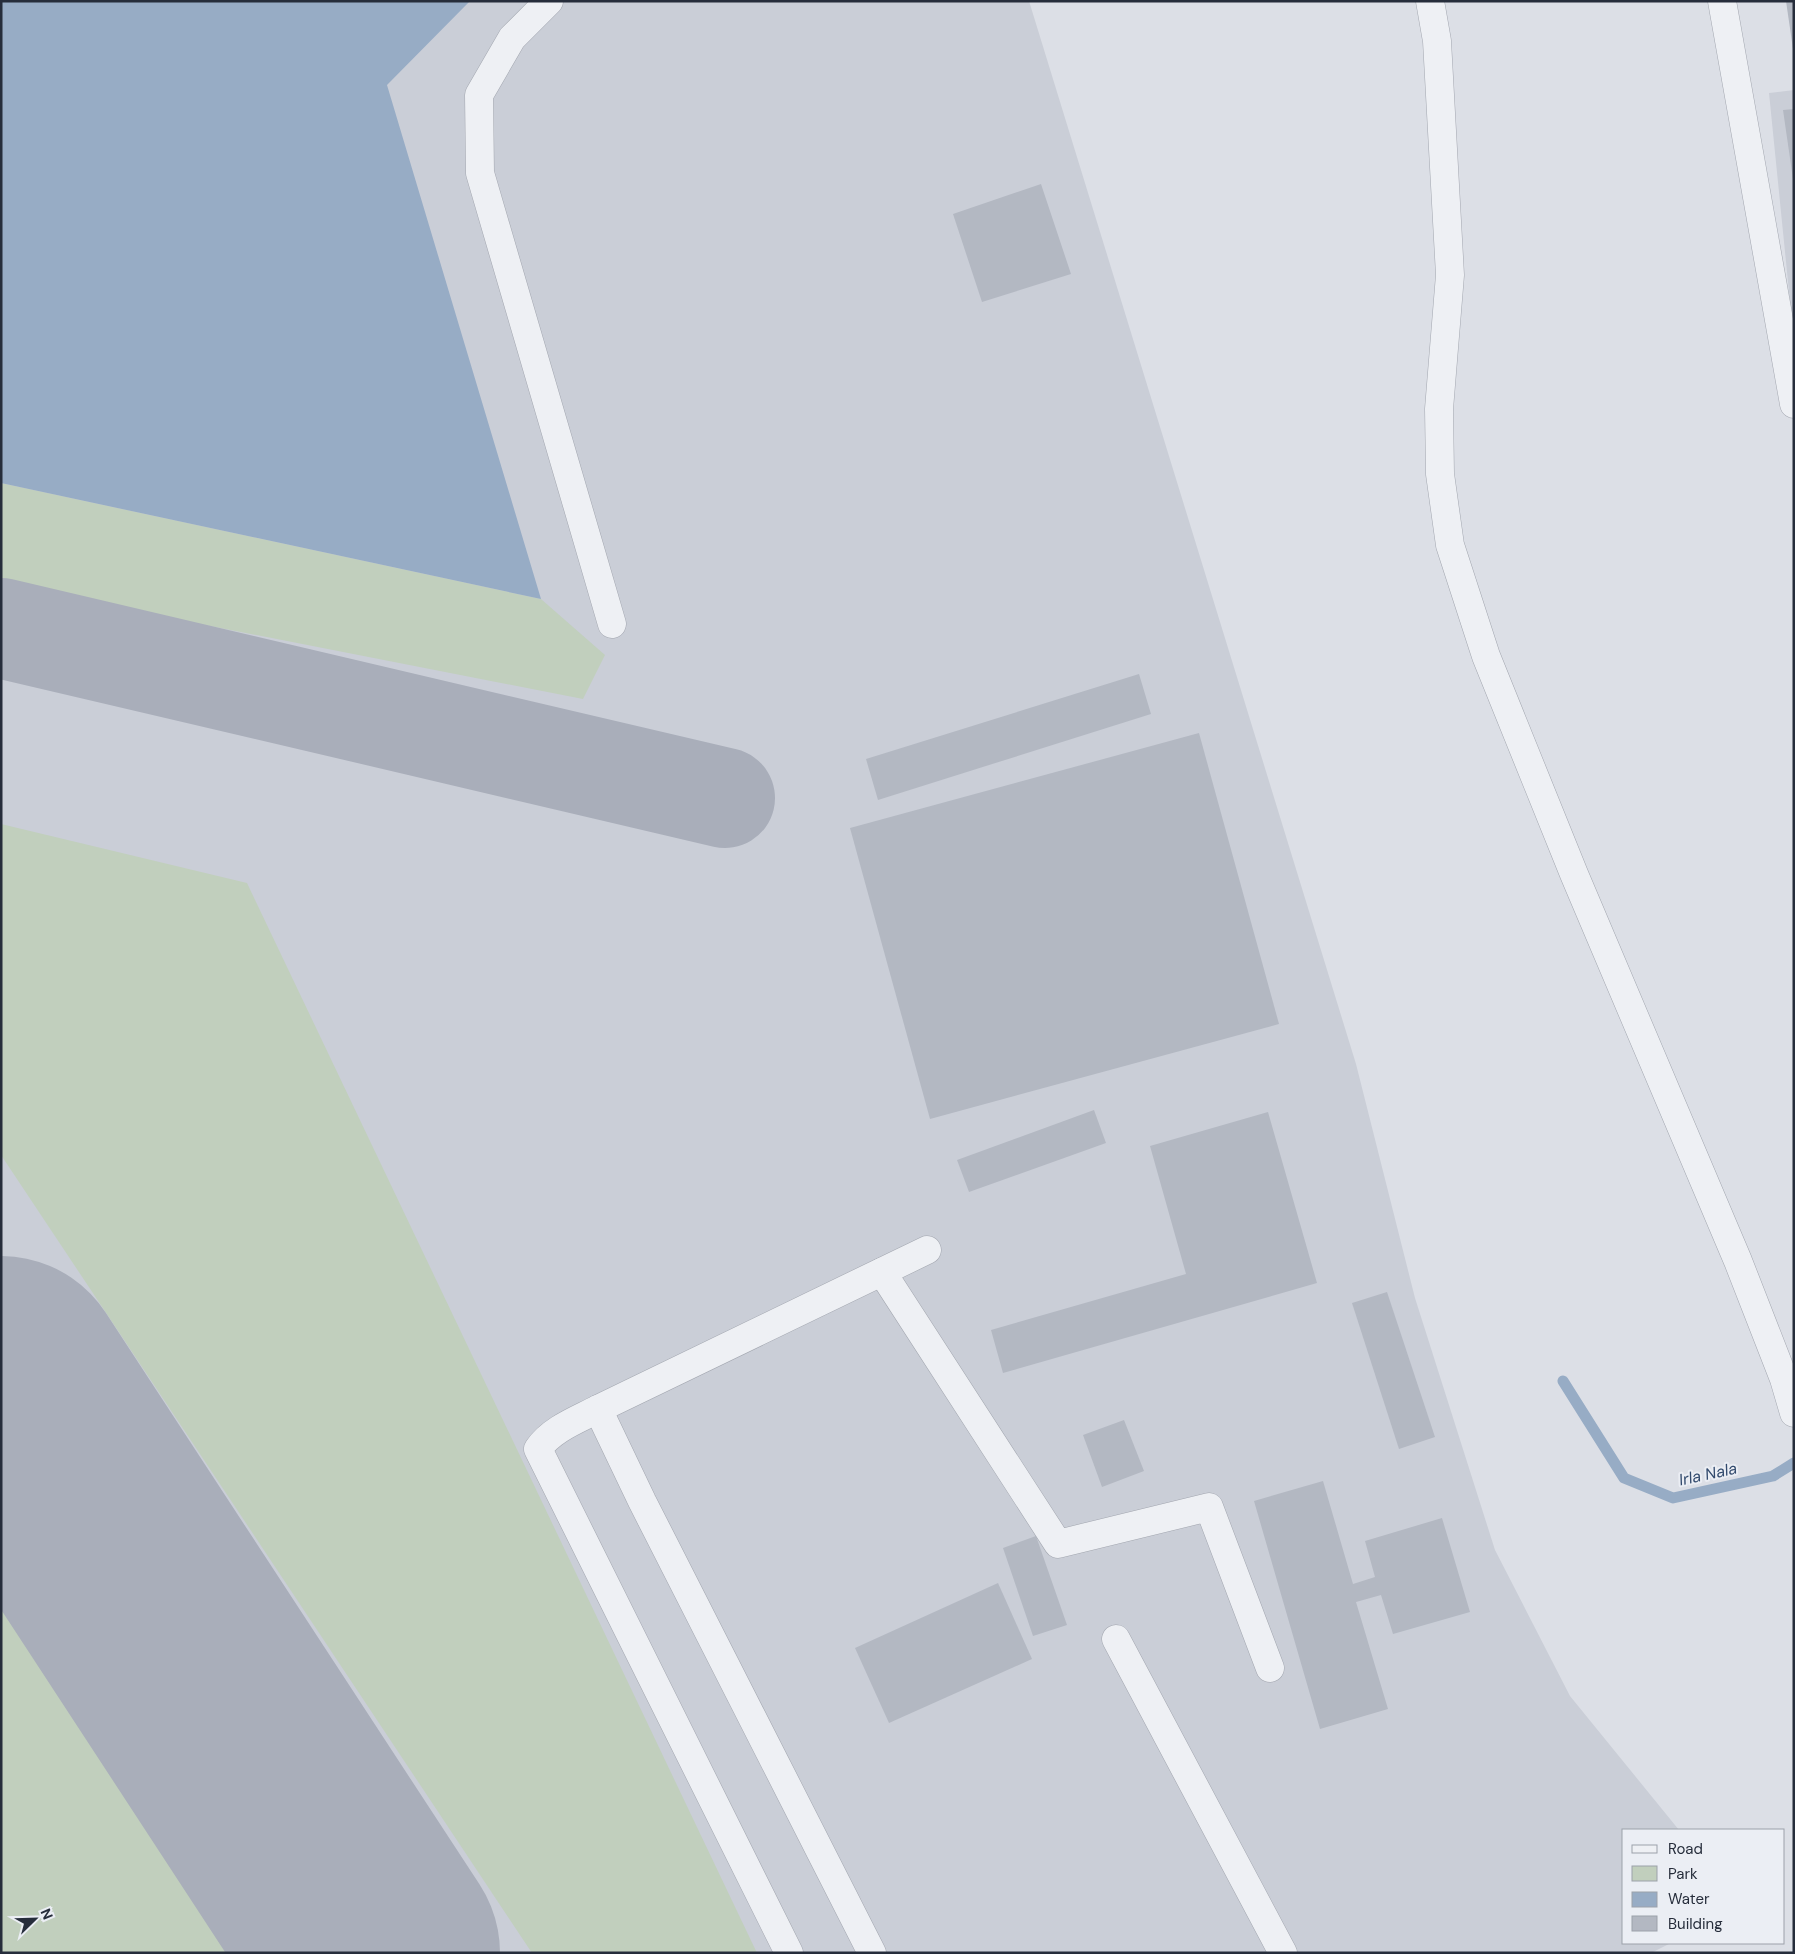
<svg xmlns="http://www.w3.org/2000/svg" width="1795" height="1954" font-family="'DM Sans',sans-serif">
<rect width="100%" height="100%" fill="#dcdfe6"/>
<g fill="#caced7">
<path d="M1,1h1028l327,1063 59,234 80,252 75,146 109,134h-55v113h47l-20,10h-1650z"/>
<path d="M1794,90v251l-25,-248z"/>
</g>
<g fill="#c1cfbd">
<path d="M1,483l540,116 64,56 -22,44 -582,-114z"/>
<path d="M1,824l246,59 510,1070h-225l-531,-798z"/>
<path d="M1,1603l230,350h-230z"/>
</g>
<path fill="#97acc5" d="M1,1h469l-83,84 154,514 -540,-116z"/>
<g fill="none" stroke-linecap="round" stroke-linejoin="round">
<path stroke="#97acc5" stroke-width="11" d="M1563,1381l61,97 49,20 100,-22 21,-13"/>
<path stroke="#a9aeba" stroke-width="100" d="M1,628l724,170"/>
<path stroke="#a9aeba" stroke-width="250" d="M1,1381l374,572"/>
</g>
<g fill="#b3b8c2">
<path d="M1786,1h8v48h-1z"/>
<path d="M1794,109v70h-1l-10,-69z"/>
<path d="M1041,184l30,90 -89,28 -29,-88z"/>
<path d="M1139,674l12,40 -273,86 -12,-41z"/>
<path d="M1199,733l80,291 -349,95 -80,-291z"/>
<path d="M1094,1110l12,33 -137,49 -12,-32z"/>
<path d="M1268,1112l49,171 -314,90 -12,-43 195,-56 -36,-128z"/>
<path d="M1387,1292l48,145 -36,12 -47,-146z"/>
<path d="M1124,1420l20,51 -42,16 -19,-52z"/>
<path d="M1323,1481l30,103 22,-7 -10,-36 77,-23 28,94 -77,22 -12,-39 -25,7 32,107 -68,20 -66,-228z"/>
<path d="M1036,1536l31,89 -34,11 -30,-88z"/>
<path d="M998,1583l34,76 -143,64 -34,-75z"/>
</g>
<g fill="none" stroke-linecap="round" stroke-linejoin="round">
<defs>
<g id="minor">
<path d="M549,1l-37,37 -33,57 1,78 132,451"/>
<path d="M1430,1l7,40 13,234 -11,134 1,65 10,71 36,111 88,218 164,387 46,118 10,34"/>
<path d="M1722,1l72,403"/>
<path d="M882,1272l176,272 151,-37 61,161"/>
<path d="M598,1409c-21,11 -46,20 -60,40l251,504"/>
<path d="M1116,1639l167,314"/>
<path d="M872,1953l-230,-452 -44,-92 329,-159"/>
</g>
</defs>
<use href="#minor" stroke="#a2a6af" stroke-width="29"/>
<use href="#minor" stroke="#eef0f4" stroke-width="28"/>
</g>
<g text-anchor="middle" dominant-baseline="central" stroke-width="4" stroke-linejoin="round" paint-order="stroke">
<g font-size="16" font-style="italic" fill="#324a6d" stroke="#ebeef4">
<text transform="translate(1708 1474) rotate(-12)">Irla Nala</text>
</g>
</g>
<rect width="1795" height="1954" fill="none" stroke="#262d3b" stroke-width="5"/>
<rect x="1622" y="1829" width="162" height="115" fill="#ebeef4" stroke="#9ca1aa"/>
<rect x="1632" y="1845" width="25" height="8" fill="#eef0f4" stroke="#9ca1aa"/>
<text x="1668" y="1854" font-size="15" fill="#262d3b">Road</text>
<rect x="1632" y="1866" width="25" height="15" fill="#c1cfbd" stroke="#9ca1aa"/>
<text x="1668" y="1879" font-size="15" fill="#262d3b">Park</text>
<rect x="1632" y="1892" width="25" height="15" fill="#97acc5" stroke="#9ca1aa"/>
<text x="1668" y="1904" font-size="15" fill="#262d3b">Water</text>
<rect x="1632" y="1916" width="25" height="15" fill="#b3b8c2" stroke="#9ca1aa"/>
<text x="1668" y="1929" font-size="15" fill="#262d3b">Building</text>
<g transform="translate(35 1919) rotate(67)" stroke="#ebeef4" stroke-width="4" paint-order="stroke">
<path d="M0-4L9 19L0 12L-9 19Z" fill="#262d3b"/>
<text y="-8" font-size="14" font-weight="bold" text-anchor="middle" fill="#262d3b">N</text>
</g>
</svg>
